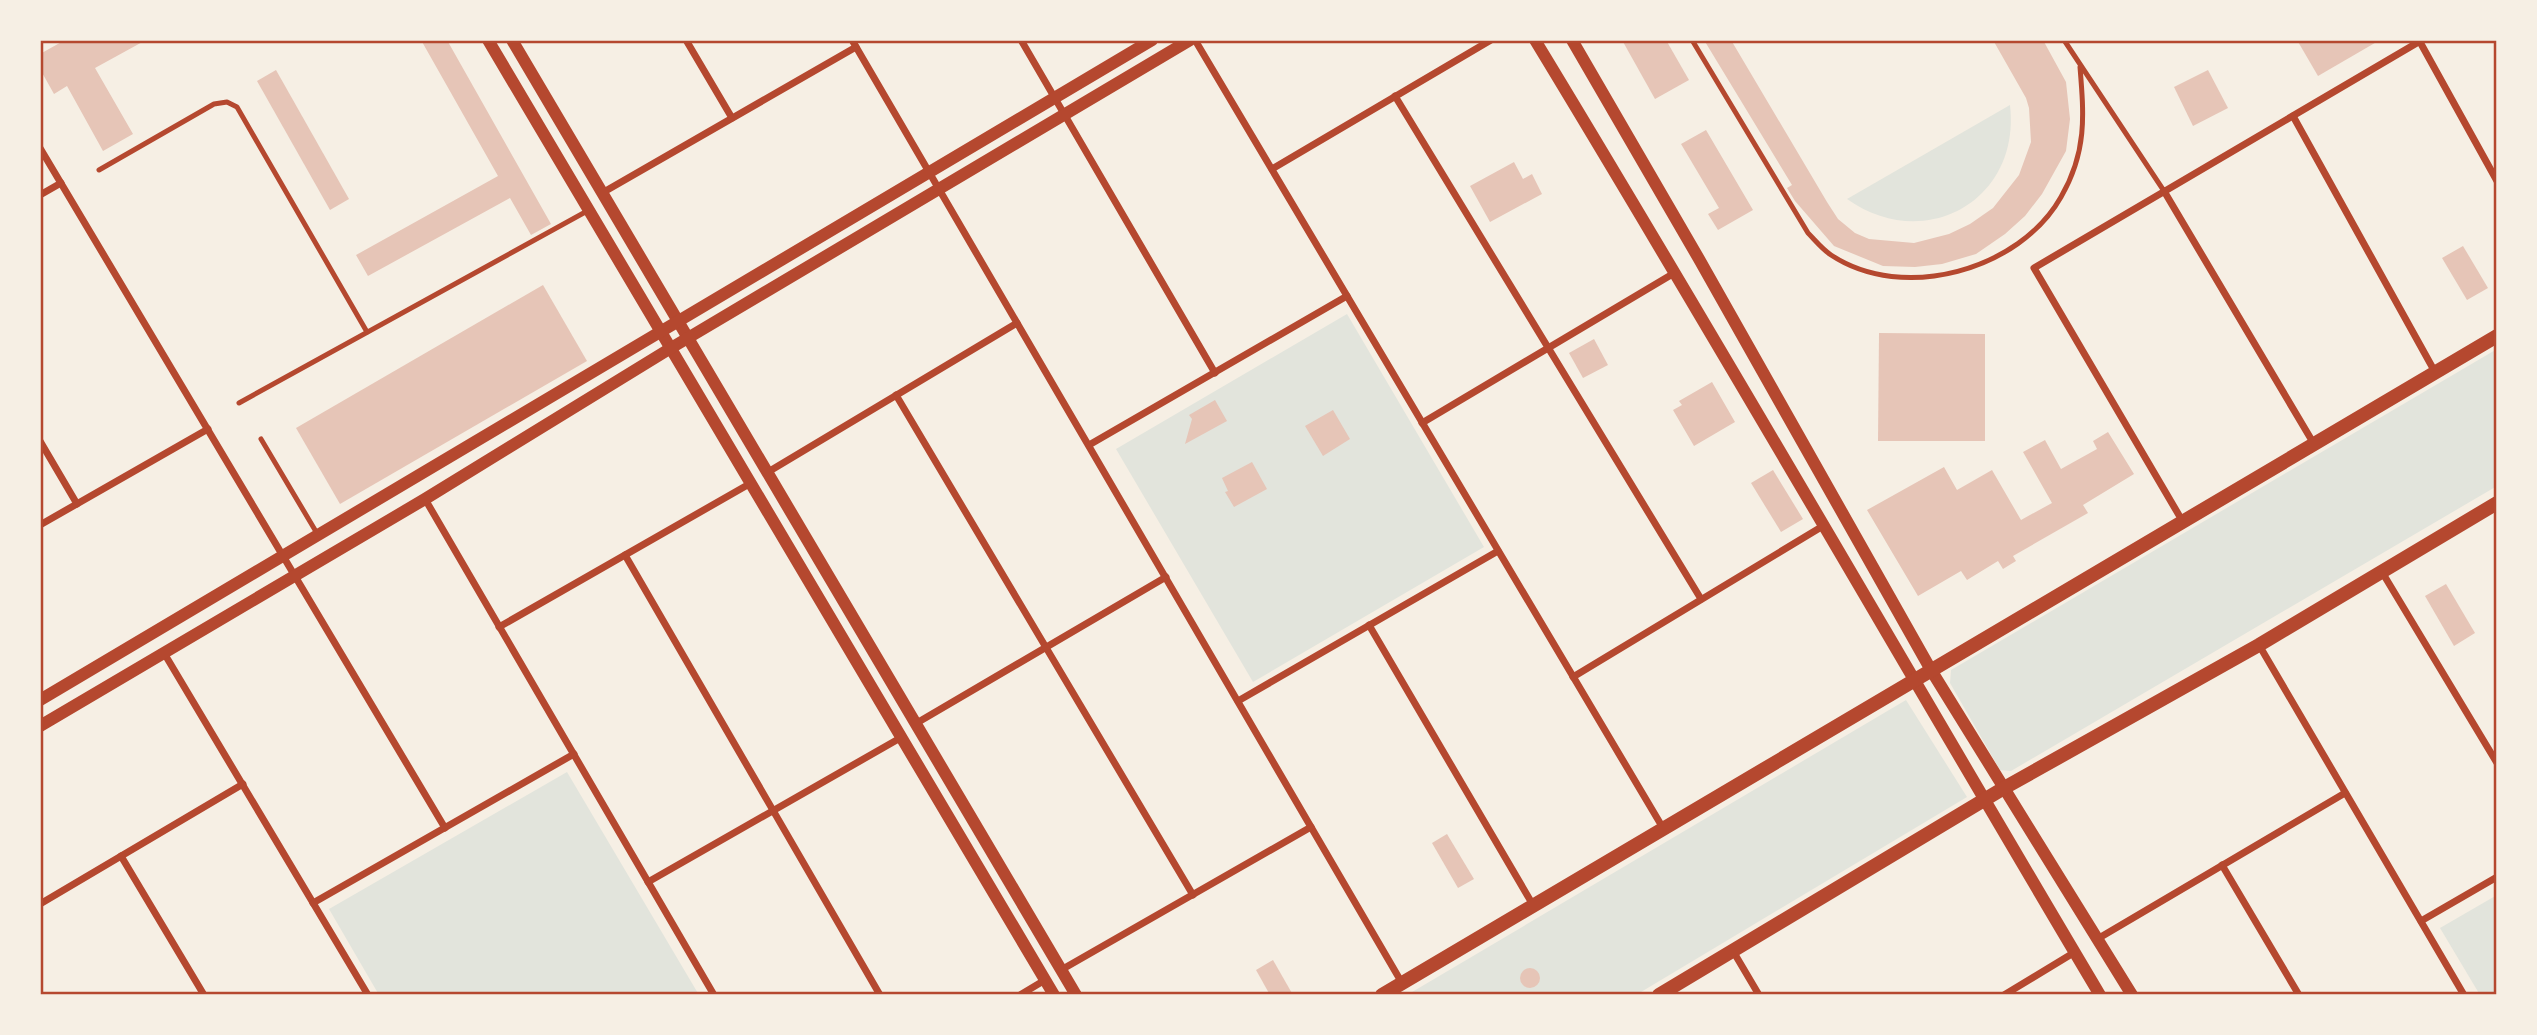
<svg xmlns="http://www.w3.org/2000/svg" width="2537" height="1035" font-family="'Open Sans',sans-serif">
<rect width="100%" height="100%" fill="#f6efe4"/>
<g fill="#e2e4dc">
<path d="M2010,105c11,96 -86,149 -163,94z"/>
<path d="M1347,314l137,233 -231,135 -137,-233z"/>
<path d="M2497,349v137l-486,285 -11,-1 -50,-87 1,-13z"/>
<path d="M1906,700l61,97 -331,198h-229z"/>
<path d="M567,772l132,223h-320l-50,-86z"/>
<path d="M2497,895v100h-17l-40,-67z"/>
</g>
<g fill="#e6c5b7">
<path d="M65,40h81l-51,28 38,66 -30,17 -36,-65 -13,8 -14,-25v-15z"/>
<path d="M421,40h26l104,184 -20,11 -21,-37 -142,78 -12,-21 142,-79z"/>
<path d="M1622,40h44l23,40 -34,19z"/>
<path d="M1704,40h27l96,162 11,17 17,14 14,6 45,4 35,-9 21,-10 23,-16 26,-33 12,-33 -2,-34 -3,-10 -33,-58h50l23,42 4,37 -4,32 -24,43 -17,22 -20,18 -29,20 -34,10 -27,3 -32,-1 -49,-20 -39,-45 -8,-13 5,-3z"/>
<path d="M2297,40h83l-62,36z"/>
<path d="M276,70l73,129 -19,11 -73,-129z"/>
<path d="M2208,70l20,38 -35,18 -19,-39z"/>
<path d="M1706,130l47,80 -35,20 -10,-16 11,-6 -38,-64z"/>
<path d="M1514,162l9,17 9,-5 10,20 -52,28 -20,-36z"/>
<path d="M2463,246l25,42 -21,12 -25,-42z"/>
<path d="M543,285l44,76 -247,143 -44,-76z"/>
<path d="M1879,333l106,1v107h-107z"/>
<path d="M1594,339l14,26 -25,13 -14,-25z"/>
<path d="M1712,382l23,40 -41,24 -21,-36 9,-5 -3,-4z"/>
<path d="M1215,400l12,21 -42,23 7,-25 -3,-4z"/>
<path d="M1333,410l17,29 -27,17 -18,-30z"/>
<path d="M2108,432l26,42 -51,31 5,8 -75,43 3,5 -13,8 -5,-8 -31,19 -6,-9 -43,25 -51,-86 77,-43 13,23 35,-20 29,50 31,-17 -29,-51 22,-12 16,29 36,-20 -4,-8z"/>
<path d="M1252,462l15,27 -33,18 -9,-15 3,-1 -6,-13z"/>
<path d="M1773,470l30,49 -22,13 -30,-49z"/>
<path d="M2446,584l29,49 -21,13 -29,-50z"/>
<path d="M1447,834l27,45 -16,9 -26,-45z"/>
<path d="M1273,960l20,35h-23l-14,-25z"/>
<circle cx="1530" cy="978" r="10"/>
</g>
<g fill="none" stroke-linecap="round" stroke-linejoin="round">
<g stroke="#b5482f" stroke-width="5">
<path d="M1692,40l116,193c7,7 14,16 23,22 72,48 189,15 230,-58 26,-45 23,-81 19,-130"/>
<path d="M2064,40l100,151"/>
<path d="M99,170l115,-66 13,-2 10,5 130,225"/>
<path d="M239,403l350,-193"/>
<path d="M261,439l57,96"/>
</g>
<g stroke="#b5482f" stroke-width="7">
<path d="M686,40l46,78"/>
<path d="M852,40l550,943"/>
<path d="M1021,40l194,333"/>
<path d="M1195,40l468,788"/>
<path d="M2420,42l77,139"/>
<path d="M1395,96l306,503"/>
<path d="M2293,116l142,256"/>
<path d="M40,148l405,680"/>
<path d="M1272,169l219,-129"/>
<path d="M2164,191l150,253"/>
<path d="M602,193l254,-146"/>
<path d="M40,195l21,-12"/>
<path d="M896,395l297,500"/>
<path d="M1422,423l254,-151"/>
<path d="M40,441l37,63"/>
<path d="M1089,445l258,-149"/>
<path d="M768,472l249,-149"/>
<path d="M425,499l289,496"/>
<path d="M2183,522l-149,-254 388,-228"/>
<path d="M40,525l168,-96"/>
<path d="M625,555l255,440"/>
<path d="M2382,572l115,191"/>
<path d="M1369,625l164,280"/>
<path d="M499,627l252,-144"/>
<path d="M2259,645l205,350"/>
<path d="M164,653l204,342"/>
<path d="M1573,677l250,-151"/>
<path d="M1238,701l260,-150"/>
<path d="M915,724l251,-147"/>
<path d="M121,856l83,139"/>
<path d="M2222,865l77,130"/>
<path d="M648,882l254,-145"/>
<path d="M313,903l261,-149"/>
<path d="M40,904l203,-120"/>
<path d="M2421,921l76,-44"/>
<path d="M2099,938l246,-145"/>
<path d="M1733,951l26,44"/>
<path d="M1061,970l250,-143"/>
<path d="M1020,995l25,-15"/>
<path d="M2004,995l71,-43"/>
</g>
<g stroke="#b5482f" stroke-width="12">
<path d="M488,40l566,955"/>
<path d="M512,40l564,955"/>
<path d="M1535,40c192,316 376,637 565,955"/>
<path d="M1572,40l127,219 232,411 201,325"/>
<path d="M40,700l1112,-660"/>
<path d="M40,726l385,-227 246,-151 519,-308"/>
</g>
<g stroke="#b5482f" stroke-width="14">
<path d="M1382,995l1115,-659"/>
<path d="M1659,995l345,-207 255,-143 238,-142"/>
</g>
</g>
<rect width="2537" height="1035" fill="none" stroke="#f6efe4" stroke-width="84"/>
<rect x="42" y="42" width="2453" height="951" fill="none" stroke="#b5482f" stroke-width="2.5"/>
</svg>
